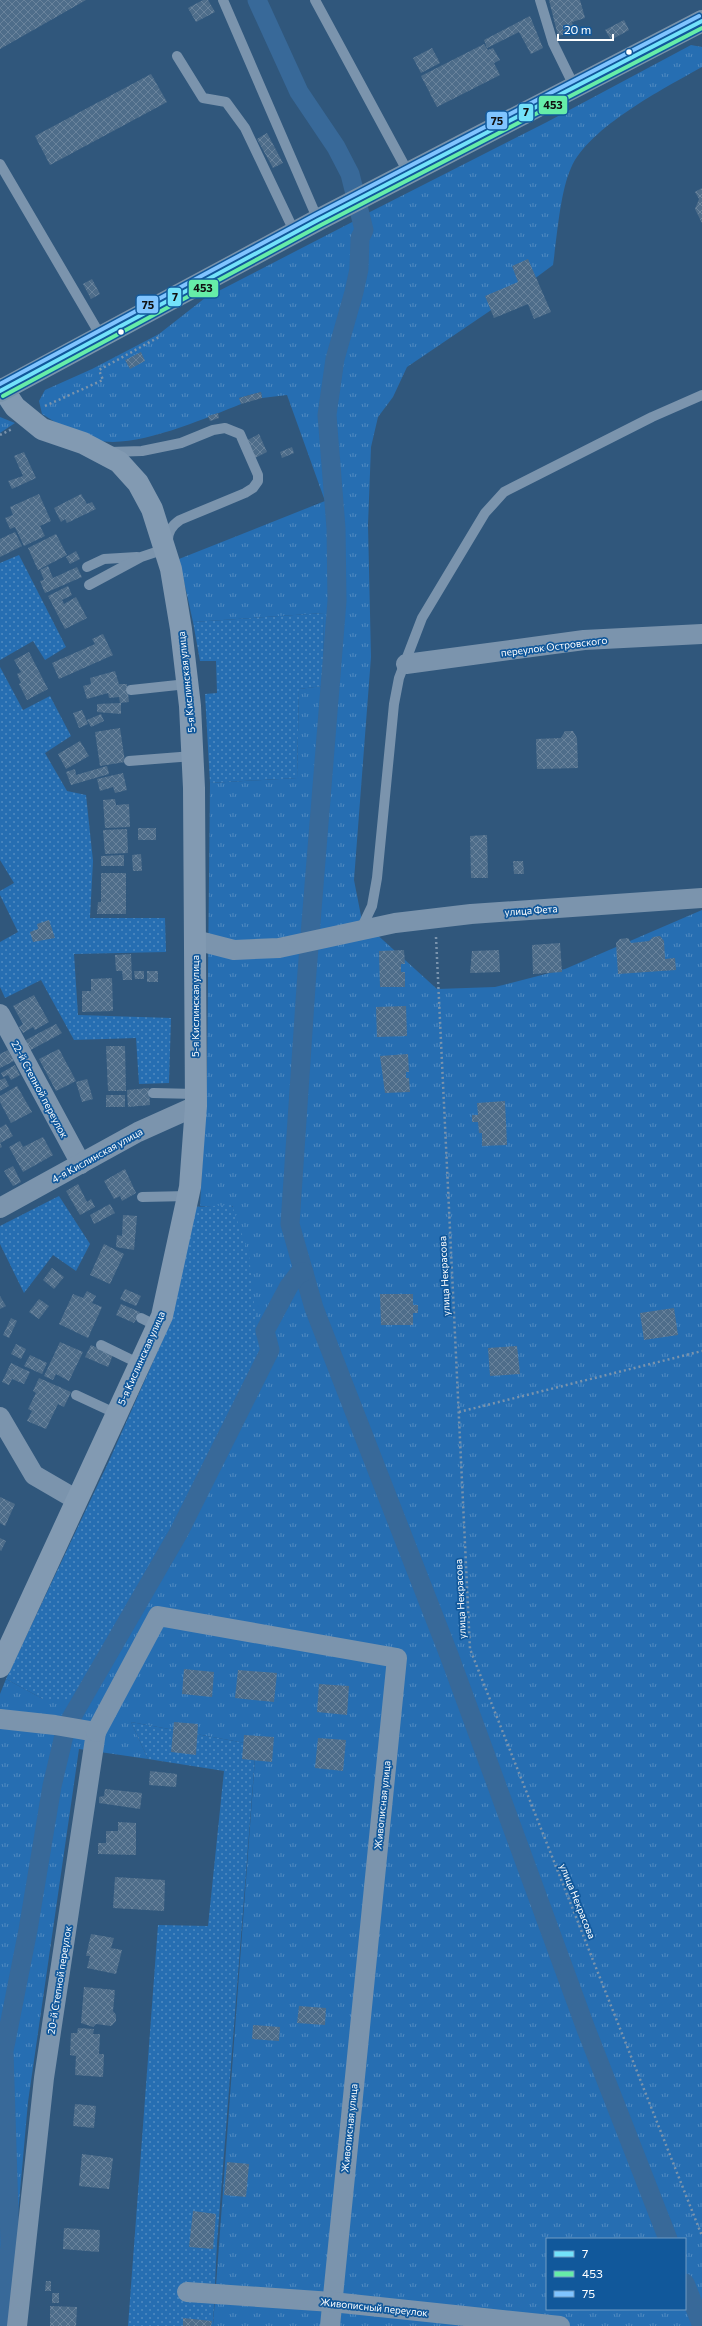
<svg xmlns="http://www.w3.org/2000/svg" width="702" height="2326" font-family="Commissioner,sans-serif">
<defs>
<pattern id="grass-tufts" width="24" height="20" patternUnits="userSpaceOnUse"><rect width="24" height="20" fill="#266eb2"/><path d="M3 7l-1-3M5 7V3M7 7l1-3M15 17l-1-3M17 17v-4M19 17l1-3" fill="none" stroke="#518bc1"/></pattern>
<pattern id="garden-dots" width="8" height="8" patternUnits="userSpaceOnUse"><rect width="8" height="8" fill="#266eb2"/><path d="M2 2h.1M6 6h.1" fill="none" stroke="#518bc1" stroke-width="1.8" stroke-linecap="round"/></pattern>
<pattern id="building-cross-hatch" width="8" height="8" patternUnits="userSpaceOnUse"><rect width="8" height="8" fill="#4e6d8a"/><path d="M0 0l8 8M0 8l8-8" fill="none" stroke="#69839c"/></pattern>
</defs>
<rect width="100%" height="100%" fill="#30577c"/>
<g fill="url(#grass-tufts)" fill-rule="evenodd">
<path d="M691,45l11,2v20c-39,22 -113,60 -131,101 -11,24 -14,70 -18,97l-47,35 -99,67 -14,30 -15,20 -7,30 -3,78 3,132 -17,223 8,41 75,68 58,-2 70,-18 137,-59v1416h-489l43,-581 -125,-23 17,37 -69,-10 -51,353 -20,224h-8v-632l6,-15 37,20 190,-493h-33l7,-134 3,-289 87,-5 2,-89 24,-3 1,-73 -131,9 -14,-63 146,-58 -38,-106 -25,3 -1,-6 -22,6 2,6c-35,14 -108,46 -144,36 -20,-5 -38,-15 -55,-26l-3,-13 6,-11 47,-21 67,-35 46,-36 153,-79 2,10 -4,9 -1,30 -7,37 3,-2 9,-16 4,-50 3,-8 -3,-14 183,-93zM547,2239h138v70h-138z"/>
<path d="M0,417l15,6 -15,10z"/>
</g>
<g fill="url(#garden-dots)">
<path d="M19,555l47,92 -21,13 -12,-19 -33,19v-97z"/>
<path d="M324,613l-1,73 -24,3 -2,89 -87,5 -5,-89 12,-1 -1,-32h-16l-7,-39z"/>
<path d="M0,667l23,43 27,-14 21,40 -26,17 22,38 19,4 7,66 -3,57h75l1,34 -92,2 4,61 93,3 -2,65 -30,1 -3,-46 -62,2 -33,-60 -36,18 -5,-11v-45l18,-10 -18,-37v-4l14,-8 -14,-23z"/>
<path d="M59,1196l31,48 -14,27 -23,-16 -29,38 -24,-49v-18z"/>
<path d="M232,1205l17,50 11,105 -186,341 -31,-2 -37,-20 103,-218 63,-142 20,-112z"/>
<path d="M131,1722l125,23 -39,498 -4,83h-85l30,-401 50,1 16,-155 -76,-12z"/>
</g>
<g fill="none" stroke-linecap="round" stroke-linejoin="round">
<g stroke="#386999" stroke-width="19">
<path d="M257,0l42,92 37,55 14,27 14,56 -4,8 -1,31 -5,23 -19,67 -8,56 9,113 1,73 -30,371 -17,252 24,84 135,347 137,374 82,210"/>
<path d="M685,2283l17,43"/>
<path d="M3,2326l7,-82 -6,-193 24,-121 24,-144 14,-59 113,-195 91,-182 -5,-19 24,-45 11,-14h4"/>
</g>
</g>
<g fill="url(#building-cross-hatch)">
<path d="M0,0h86l-86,49z"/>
<path d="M203,0h5l7,12 -19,10 -8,-14z"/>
<path d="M549,0h31l5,18 -13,4 3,10 -17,4z"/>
<path d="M530,16l13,32 -12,6 -12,-22 -32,16 -3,-8z"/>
<path d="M624,20l5,10 -18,10 -6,-10z"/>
<path d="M484,44l4,6 5,-2 7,12 -6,3 6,12 -63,32 -16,-31z"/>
<path d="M432,48l8,15 -19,10 -8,-15z"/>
<path d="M151,74l16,28 -117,63 -15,-29z"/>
<path d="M267,133l16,30 -10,5 -16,-29z"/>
<path d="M702,188v35l-7,-14 4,-10 -4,-7z"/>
<path d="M528,259l23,53 -17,7 -6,-15 -34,14 -9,-22 33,-14 -6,-16z"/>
<path d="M92,279l8,15 -9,5 -8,-15z"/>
<path d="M141,352l4,9 -15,8 -5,-9z"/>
<path d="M261,392l1,6 -21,6 -2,-6z"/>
<path d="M218,413l1,5 -9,3 -2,-5z"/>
<path d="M259,434l8,18 -12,6 -9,-17z"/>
<path d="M292,447l2,6 -12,5 -2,-6z"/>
<path d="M24,452l12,26 -24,11 -4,-8 15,-5 -9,-20z"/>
<path d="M39,494l12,27 -11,5 5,10 -21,10 -9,-19 -5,2 -5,-11 8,-3 -3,-8z"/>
<path d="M81,494l6,10 5,-2 4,7 -29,14 -2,-4 -4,3 -7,-14z"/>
<path d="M15,532l7,14 -22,11v-18z"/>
<path d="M56,534l11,21 -29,15 -10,-22z"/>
<path d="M76,551l4,8 -10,5 -4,-7z"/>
<path d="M48,566l5,12 24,-11 5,10 -37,16 -5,-12 4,-1 -4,-10z"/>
<path d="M68,586l4,9 -10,5 2,4 12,-7 11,21 -22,11 -17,-33z"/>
<path d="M103,634l10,21 -54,24 -7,-16 43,-19 -3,-5z"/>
<path d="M29,652l19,37 -21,11 -8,-16 2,-1 -4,-9 4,-2 -7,-12z"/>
<path d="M115,671l4,13h8l2,18 -9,1 -1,-6 -10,1 -1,-5 -21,6 -4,-13 8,-2 -1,-6z"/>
<path d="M121,703v11l-24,-2v-8z"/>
<path d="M82,710l6,14 -9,4 -6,-15z"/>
<path d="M101,714l3,7 -13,6 -4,-7z"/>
<path d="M120,728l5,34 -25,4 -5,-34z"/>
<path d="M565,731h8l4,7 1,30 -41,1 -1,-30 25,-1z"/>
<path d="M80,741l9,15 -23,13 -8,-15z"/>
<path d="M107,766l2,8 -38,11 -5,-13 9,-3 1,6z"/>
<path d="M123,773l4,17 -12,3 -2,-6 -13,4 -3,-12z"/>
<path d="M115,799l1,6 13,-1 1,23 -25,1 -2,-28z"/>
<rect x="138" y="828" width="18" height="12"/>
<path d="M127,829l1,24 -23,1 -2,-24z"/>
<path d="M487,835l1,43h-17l-1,-42z"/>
<path d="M141,854l1,17h-9l-1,-16z"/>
<path d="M124,855v11h-23v-10z"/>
<path d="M513,861h10l1,13h-10z"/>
<path d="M101,873h25v41h-29l1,-12h3z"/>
<path d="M49,920l6,18 -22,4 -3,-10 8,-3 -1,-5z"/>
<path d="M660,936l4,5 1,18 10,-1 1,12 -58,4 -2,-31 4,-4 8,-1 3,5 18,-2 4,-4z"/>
<path d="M560,943l2,29 -29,2 -1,-29z"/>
<path d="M404,950l1,14h-4v8h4v15h-25l-1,-36z"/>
<path d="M499,950l1,22 -30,1 2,-22z"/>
<path d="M131,954l1,26h-9l-1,-9h-6l-1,-16z"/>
<path d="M134,971h10v8h-9z"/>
<rect x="147" y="971" width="11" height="11"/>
<path d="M112,978l1,33 -31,1v-21h9v-12z"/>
<path d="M34,995l15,27 -14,8 -2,-3 -10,6 -4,-6 4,-3 -10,-18z"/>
<path d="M406,1006l1,30 -30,1 -1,-30z"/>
<path d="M56,1024l6,9 -33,18 -5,-10z"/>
<path d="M106,1046h19l1,45h-18z"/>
<path d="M59,1049l17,32 -20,10 -17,-32z"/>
<path d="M8,1050l6,11 -14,7v-14z"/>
<path d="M408,1054l1,18h-3v6h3l1,14 -25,1 -5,-37z"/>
<path d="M15,1065l5,10 -9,5 -3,-5 -5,2 -2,-4z"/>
<path d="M5,1078l4,8 -9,5v-11z"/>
<path d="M87,1079l6,20 -11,3 -6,-20z"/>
<path d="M17,1086l15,26 -21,11 -11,-21v-6z"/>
<path d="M149,1088l1,17 -22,2 -1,-17z"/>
<rect x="106" y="1095" width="19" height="12"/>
<path d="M505,1101l2,44 -25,1v-13h-3l-1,-11h-6v-7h6l-1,-12z"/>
<path d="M6,1124l7,12 -13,7 2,4 -2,1v-20z"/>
<path d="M43,1137l10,18 -30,17 -14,-25 11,-6 3,6z"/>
<path d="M13,1166l8,16 -8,4 -9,-15z"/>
<path d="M125,1169l11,24 -14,8 -2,-5 -6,3 -10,-18z"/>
<path d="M78,1184l9,18 4,-3 4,8 -15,8 -14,-24z"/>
<path d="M110,1204l5,9 -21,11 -4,-9z"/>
<path d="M123,1215l14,1 -3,34 -18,-3 1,-12 5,1z"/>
<path d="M104,1244l20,10 -14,30 -20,-9z"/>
<path d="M52,1268l12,9 -10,12 -11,-9z"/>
<path d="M125,1289l16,7 -5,10 -16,-7z"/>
<path d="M87,1291l9,5 -4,7 10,4 -14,31 -29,-14 14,-30 10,4z"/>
<path d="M380,1294h33v11h5v8h-5v12h-32z"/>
<path d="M0,1296l6,10 -6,3z"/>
<path d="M39,1299l10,7 -10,13 -10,-7z"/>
<path d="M121,1304l19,8 -6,11 -18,-8z"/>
<path d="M674,1308l4,27 -34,5 -4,-27z"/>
<path d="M11,1318l6,3 -8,17 -6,-3z"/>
<path d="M60,1342l23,10 -14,29 -13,-7 -3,6 -9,-4z"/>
<path d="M16,1344l10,5 -5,10 -10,-5z"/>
<path d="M91,1345l22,10 -5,12 -23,-10z"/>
<path d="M517,1346l3,28 -30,2 -2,-28z"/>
<path d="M30,1355l17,8 -5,11 -18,-8z"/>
<path d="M11,1363l19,9 -6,12 -12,-5 -3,6 -7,-3z"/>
<path d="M39,1378l32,14 -7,15 -6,-3 -12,25 -19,-8 5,-10 -4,-2 8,-16 -3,-2z"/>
<path d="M0,1497l15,7 -10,22 -5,-3z"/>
<path d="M0,1538l6,3 -5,10 -1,-1z"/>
<path d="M184,1669l30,3 -2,25 -30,-3z"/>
<path d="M238,1670l39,3 -3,29 -39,-4z"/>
<path d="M319,1684l30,2 -2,29 -30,-3z"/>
<path d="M174,1722l24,2 -2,31 -25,-3z"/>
<path d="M244,1735l30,2 -2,25 -30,-3z"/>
<path d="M318,1738l28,2 -3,31 -28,-3z"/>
<path d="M150,1771l27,3 -1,13 -27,-2z"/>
<path d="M105,1789l37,4 -2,16 -41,-6v-6l5,-1z"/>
<path d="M118,1822l18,1v32l-38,-1v-11h8v-12h12z"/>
<path d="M115,1877l50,3 -1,31 -51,-3z"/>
<path d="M91,1934l23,4 -3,10 11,2 -6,24 -29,-6 3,-12h-4z"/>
<path d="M84,1987l31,3 -2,21 3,4v6l-5,5 -15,-2 -3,3 -12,-4z"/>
<path d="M299,2006l27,2 -1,17 -28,-2z"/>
<path d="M253,2025l27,2 -1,14 -27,-2z"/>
<path d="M78,2028l16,1 -1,5h7l-1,20h5l-1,23 -28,-2 1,-19 -6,-1 1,-22h6z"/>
<path d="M75,2104l21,2 -2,22 -21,-2z"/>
<path d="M82,2154l31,4 -4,31 -30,-3z"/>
<path d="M227,2162l22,2 -3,33 -22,-2z"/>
<path d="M193,2211l23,3 -3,35 -24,-2z"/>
<path d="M64,2228l36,2 -1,22 -36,-3z"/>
<path d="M46,2281h5v10h-6z"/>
<rect x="52" y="2293" width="7" height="10"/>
<path d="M50,2306l27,1 -1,19h-26z"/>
<path d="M183,2318l29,3 -1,5h-28z"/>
</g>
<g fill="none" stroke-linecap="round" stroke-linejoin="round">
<g stroke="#7b94ad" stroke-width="2.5" stroke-dasharray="2 3" stroke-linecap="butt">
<path d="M45,406l58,-26 -4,-10 60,-33"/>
<path d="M0,435l12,-6"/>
<path d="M436,937l34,712 232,587"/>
<path d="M459,1412l243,-61"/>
</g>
<g stroke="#7b94ad" stroke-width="10">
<path d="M223,0l95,220"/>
<path d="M315,0l94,174"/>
<path d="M540,0l13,43 22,45"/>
<path d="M177,56l26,42 23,4 19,26 50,105"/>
<path d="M0,164l102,174"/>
<path d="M110,452l32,-1 39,-8 32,-13 12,-2 15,6 18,41v6l-5,7 -8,5 -65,27c-9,6 -13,13 -12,23"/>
<path d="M87,567l17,-8 33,-2"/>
<path d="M89,585l52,-28 24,-8"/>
<path d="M131,690l56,-6"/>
<path d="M129,761l64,-5"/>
<path d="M361,929l11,-23 5,-28 17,-174 5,-26 23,-60 63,-105 19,-21 148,-75 50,-22"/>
<path d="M153,1093l43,1"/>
<path d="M142,1197l46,-1"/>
<path d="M141,1318l16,8"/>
<path d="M101,1345l39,19"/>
<path d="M76,1395l41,19"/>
</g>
<g stroke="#7b94ad" stroke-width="20">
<path d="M406,664l178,-24 118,-6"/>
<path d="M195,940l39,10 45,-2 116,-25 76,-9 231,-16"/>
<path d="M0,1014l81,150"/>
<path d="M0,1208l138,-76 58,-26"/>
<path d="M0,1417l34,58 43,25"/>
<path d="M0,1719l55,6 41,7 -52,346 -27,248"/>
<path d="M96,1732l62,-116 239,42 -67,668"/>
<path d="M187,2292l145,10 228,24"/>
</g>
<path stroke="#829ab2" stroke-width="22" d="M0,1667l162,-351 28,-129 6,-81 -2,-318 -4,-82 -9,-77 -10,-60 -19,-60 -14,-26 -19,-21 -36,-19 -41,-14 -27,-22 -12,-18"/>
<path stroke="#7993ab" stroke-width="22" d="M0,391l318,-171 384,-199"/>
<defs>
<path id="bus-1" d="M0,391l318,-171 384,-199"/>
<path id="bus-2" d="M3,396l318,-171 381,-197"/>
<path id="bus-3" d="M0,384l315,-169 384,-199"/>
</defs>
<use href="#bus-1" stroke="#11589b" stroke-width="7"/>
<use href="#bus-2" stroke="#11589b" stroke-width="7"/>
<use href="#bus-3" stroke="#11589b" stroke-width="7"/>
<use href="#bus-1" stroke="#73e2fa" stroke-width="4"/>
<use href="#bus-2" stroke="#66eda8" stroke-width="4"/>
<use href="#bus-3" stroke="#80c4ff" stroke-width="4"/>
</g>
<g fill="#fff" stroke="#11589b" stroke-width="1.5">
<circle cx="629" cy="52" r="3.5"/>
<circle cx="121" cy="332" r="3.5"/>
</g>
<g text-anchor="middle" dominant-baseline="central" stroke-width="3.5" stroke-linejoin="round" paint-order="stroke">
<g font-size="10" fill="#fff" stroke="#11589b">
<text transform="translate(554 646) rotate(-7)">переулок Островского</text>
<text transform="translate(186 682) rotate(-96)">5-я Кислинская улица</text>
<text transform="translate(531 910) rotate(-4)">улица Фета</text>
<text transform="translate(195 1006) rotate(-90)">5-я Кислинская улица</text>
<text transform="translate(40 1089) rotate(62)">22-й Степной переулок</text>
<text transform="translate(97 1155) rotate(-29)">4-я Кислинская улица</text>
<text transform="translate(444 1276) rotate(-93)">улица Некрасова</text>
<text transform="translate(141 1358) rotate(-66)">5-я Кислинская улица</text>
<text transform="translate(460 1599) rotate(-93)">улица Некрасова</text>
<text transform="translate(382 1805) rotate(-84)">Живописная улица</text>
<text transform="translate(578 1901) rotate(68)">улица Некрасова</text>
<text transform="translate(59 1980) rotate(-81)">20-й Степной переулок</text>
<text transform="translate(349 2128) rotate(-84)">Живописная улица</text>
<text transform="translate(374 2307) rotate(6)">Живописный переулок</text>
</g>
</g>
<g stroke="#11589b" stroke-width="1.5">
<rect x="538" y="95" width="30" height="20" rx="4" fill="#66eda8"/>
<rect x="518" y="103" width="16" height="19" rx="4" fill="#73e2fa"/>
<rect x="486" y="111" width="22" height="19" rx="4" fill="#80c4ff"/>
<rect x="188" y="279" width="31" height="19" rx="4" fill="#66eda8"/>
<rect x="167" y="287" width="15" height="20" rx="4" fill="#73e2fa"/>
<rect x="136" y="295" width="23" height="19" rx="4" fill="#80c4ff"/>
</g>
<g font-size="11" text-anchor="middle" font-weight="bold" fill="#111">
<text x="553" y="109">453</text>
<text x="526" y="116">7</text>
<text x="497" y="125">75</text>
<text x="203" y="292">453</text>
<text x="175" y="301">7</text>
<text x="148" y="309">75</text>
</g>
<rect x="546" y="2238" width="140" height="72" fill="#11589b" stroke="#709bc3"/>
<rect x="554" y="2251" width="20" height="6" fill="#73e2fa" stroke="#709bc3"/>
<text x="582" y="2258" font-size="12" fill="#ffffff">7</text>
<rect x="554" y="2271" width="20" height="6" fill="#66eda8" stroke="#709bc3"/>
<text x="582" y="2278" font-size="12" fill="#ffffff">453</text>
<rect x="554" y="2291" width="20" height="6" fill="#80c4ff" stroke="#709bc3"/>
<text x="582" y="2298" font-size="12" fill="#ffffff">75</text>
<path d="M558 34v6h55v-6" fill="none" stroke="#ffffff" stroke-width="2"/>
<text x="564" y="34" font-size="12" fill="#ffffff" stroke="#11589b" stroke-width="3" paint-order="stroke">20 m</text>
</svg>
